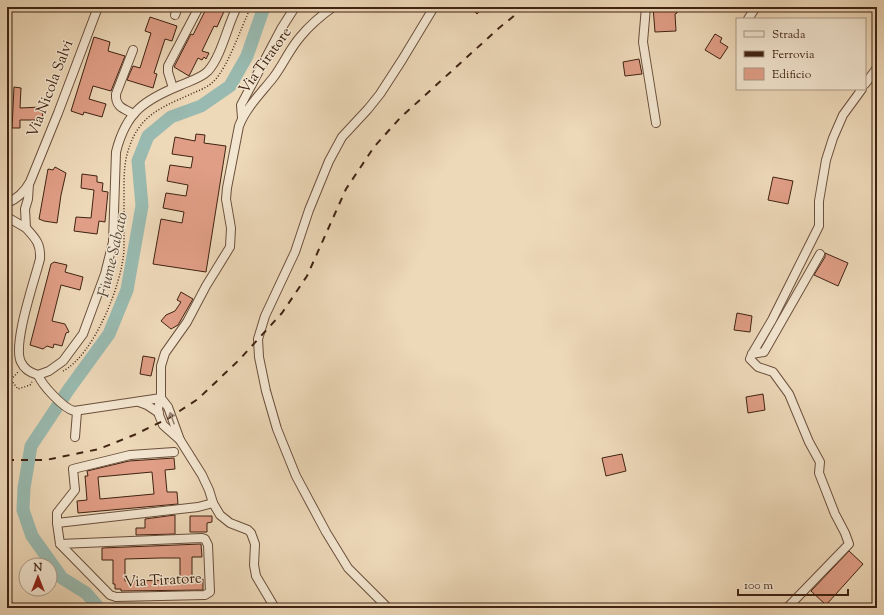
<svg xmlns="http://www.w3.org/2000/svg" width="884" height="615" font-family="'Sorts Mill Goudy',serif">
<rect width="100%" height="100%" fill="#edd8b8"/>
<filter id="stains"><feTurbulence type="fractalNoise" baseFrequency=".005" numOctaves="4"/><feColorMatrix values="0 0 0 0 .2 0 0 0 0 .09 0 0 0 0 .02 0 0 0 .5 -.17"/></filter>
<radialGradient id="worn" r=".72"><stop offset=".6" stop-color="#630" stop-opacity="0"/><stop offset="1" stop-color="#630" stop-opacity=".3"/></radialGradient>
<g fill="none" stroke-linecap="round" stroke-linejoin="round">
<path stroke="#99bab0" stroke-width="13" d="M99,608l-13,-15 -24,-15 -30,-42 -9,-26 1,-22 7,-42 38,-57 40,-55 18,-44 15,-84 -4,-45 10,-25 23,-19 30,-11 29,-20 17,-30 17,-49"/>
</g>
<g fill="#e09e86" stroke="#402312" fill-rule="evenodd">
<path d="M207,7h19l-9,20 -3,-1 -12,25 7,2 -3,6 -2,-2 -2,3 -4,-2 -9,18 -15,-9 17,-33 2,1z"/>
<path d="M470,7h13l-6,7z"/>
<path d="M653,7h24v6l-2,1 1,17 -21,1z"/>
<path d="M150,17l27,9 -5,15 -7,-2 -11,34 3,1 -4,14 -26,-8 6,-14 7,2 11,-35 -6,-2z"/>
<path d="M715,34l7,4 -2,4 8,5 -8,12 -15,-9z"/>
<path d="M94,37l16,5 -2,9 17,5 -14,35 -18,-5 -4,13 17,5 -4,13 -18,-5 -1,3 -12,-4z"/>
<path d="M639,59l3,15 -17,2 -2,-14z"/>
<path d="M14,87l7,1 -1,20 22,-1 1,13h-23v8h-8z"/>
<path d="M196,134l9,1 -1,8 22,3 -20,126 -53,-8 8,-45 21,4 2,-11 -21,-4 3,-15 20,3 2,-11 -21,-4 3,-16 21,3 2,-11 -21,-3 3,-17 20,4z"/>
<path d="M55,167l11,6 -5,22 -4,28 -13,-2 -5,-2 9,-50 5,1z"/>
<path d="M82,174l15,2v6l6,1 -1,8 6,1 -3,30 -6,-1 -2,13 -23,-3 2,-14 15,1 3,-28 -13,-2z"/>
<path d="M773,177l20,4 -5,23 -20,-4z"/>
<path d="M825,253l23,10 -10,23 -24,-11 11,-18z"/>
<path d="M54,262l13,3 -2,7 18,5 -3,13 -19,-5 -9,36 13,3 4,8 -3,1 -4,13 -8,-2 -1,4 -6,-2 -4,3 -13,-4 21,-81z"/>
<path d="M181,292l12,7 -15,26 -7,4 -10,-8 5,-6 9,-4 6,-9 -4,-2z"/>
<path d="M737,313l15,3 -2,16 -16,-2z"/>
<path d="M143,356l12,2 -4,18 -11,-2z"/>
<path d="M763,394l2,16 -17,3 -2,-16z"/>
<path d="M622,454l4,17 -20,5 -4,-18z"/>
<path d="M174,458l1,11 -10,1 2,22h10l1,12 -100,9 -1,-12 10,-1 -2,-24h3l-1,-5 42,-10zM152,472l2,22 -54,5 -2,-22z"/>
<path d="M175,515v19l-39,1v-7h9v-9z"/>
<path d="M190,516h22v6l-5,1v9h-17z"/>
<path d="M201,544l1,13h-10v22h11v11l-82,1v-2h-6v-5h-2v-24h-11v-12zM160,558h20v22l-55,1v-22z"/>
<path d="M849,551l14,13 -37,41 -15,-14z"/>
</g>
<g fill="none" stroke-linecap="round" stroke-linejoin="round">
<defs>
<g id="minor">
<path d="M646,7l-3,35 13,81"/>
<path d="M175,15l3,-8"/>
<path d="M748,19l8,-12"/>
<path d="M133,50l-17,44c-1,13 8,15 18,20"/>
<path d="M865,84l12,-16"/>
<path d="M173,88l-5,-16v-6l31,-59"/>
<path d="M242,118l-1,-13 40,-76 14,-22"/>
<path d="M7,203c10,-4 18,-12 23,-21l28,-69 40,-106"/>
<path d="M7,217l19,11 -1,-19 3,-10 1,-15"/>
<path d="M26,228c10,11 15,16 14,31 -5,20 -28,86 -19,103 3,7 10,11 17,13"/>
<path d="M752,354l12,-2 56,-98"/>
<path d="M38,375l11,-4 14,-10 20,-27 22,-60 8,-32 3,-90c10,-40 28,-52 65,-67 9,-4 20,-7 27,-14 14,-16 19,-45 29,-64"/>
<path d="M38,375c4,10 25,33 36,36l87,-13"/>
<path d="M161,398l7,9 12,33 22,35 7,15 4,13 7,12 10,8 18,7 3,3 4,11 -1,21 2,11 19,32"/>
<path d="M139,402l8,3 12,8"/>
<path d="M75,437l2,-25"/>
<path d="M180,440l-17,-15 -4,-10 -1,-7 3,-10v-32l4,-13 22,-31 19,-36 24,-39 1,-19 -5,-29 1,-11 12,-62c7,-18 22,-33 34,-48 10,-13 17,-30 28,-42 9,-11 21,-21 32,-29"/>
<path d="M174,452l-44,3 -57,14 2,21 -18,23v10l141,-16 15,-4"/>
<path d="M57,523l3,21 142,-6 3,1 3,6 2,47 -5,3 -89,2 -6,-2 -50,-51"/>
<path d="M388,608l-40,-40 -22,-36 -30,-56 -19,-47 -11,-38 -7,-34 -1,-18 7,-23 30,-64 14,-42 20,-49 13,-24 26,-28 12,-15 22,-34 32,-53"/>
<path d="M787,608l62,-64 -4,-11 -10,-19 -16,-41 1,-11 -11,-20 -20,-48 -16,-22 -15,-5 -8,-8 2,-5 20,-34 47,-94v-25l7,-41 7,-22 10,-23 19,-26"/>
</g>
</defs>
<use href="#minor" stroke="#6b503c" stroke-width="10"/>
<g stroke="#402312" stroke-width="1.5" stroke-dasharray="1 2" stroke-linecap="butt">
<path d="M63,371c31,-16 59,-87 61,-121 0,-20 0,-40 0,-60 0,-13 0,-26 4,-39 10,-34 31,-43 61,-56 8,-4 18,-7 24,-13 15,-14 28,-55 38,-75"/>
<path d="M11,380l7,9 12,-4 2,-3"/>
<path d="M7,384l11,-12"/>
</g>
<use href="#minor" stroke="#f3e6d1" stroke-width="8"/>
<path stroke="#402312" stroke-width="2" stroke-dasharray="7 7" stroke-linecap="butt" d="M7,460h39l53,-11 35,-14 35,-17 29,-19 41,-39 43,-47 25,-37 39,-87 28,-42 26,-29 99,-90 26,-21"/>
</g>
<defs><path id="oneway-shaft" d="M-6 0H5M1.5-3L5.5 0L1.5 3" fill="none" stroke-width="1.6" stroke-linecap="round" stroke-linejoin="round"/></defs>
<use stroke="#9a8472" href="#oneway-shaft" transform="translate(172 418) rotate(-110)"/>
<g text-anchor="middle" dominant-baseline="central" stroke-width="3" stroke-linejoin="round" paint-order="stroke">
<g font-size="15" fill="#402312" stroke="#f3e6d1">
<text transform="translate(266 61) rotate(-54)">Via Tiratore</text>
<text transform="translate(51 89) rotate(-69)">Via Nicola Salvi</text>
<text transform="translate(163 581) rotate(-3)">Via Tiratore</text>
</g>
<g font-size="16" font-style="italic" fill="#56493a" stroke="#f3e6d1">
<text transform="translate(114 255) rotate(-77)">Fiume Sabato</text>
</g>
</g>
<rect width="884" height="615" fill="none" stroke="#edd8b8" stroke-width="24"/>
<rect x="8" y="8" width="868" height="599" fill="none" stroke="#402312" stroke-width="2"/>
<rect x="12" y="12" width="860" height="591" fill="none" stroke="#402312"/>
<rect x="736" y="18" width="130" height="72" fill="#f3e6d1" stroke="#ab9885"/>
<rect x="744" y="31" width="20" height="6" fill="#f3e6d1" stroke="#ab9885"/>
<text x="772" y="38" font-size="12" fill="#402312">Strada</text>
<rect x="744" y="51" width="20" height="6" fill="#402312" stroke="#ab9885"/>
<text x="772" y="58" font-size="12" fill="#402312">Ferrovia</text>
<rect x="744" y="68" width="20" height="12" fill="#e09e86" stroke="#ab9885"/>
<text x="772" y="78" font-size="12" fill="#402312">Edificio</text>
<g transform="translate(38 577)"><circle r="19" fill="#f3e6d1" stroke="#ab9885"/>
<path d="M0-3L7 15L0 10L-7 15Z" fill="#8f2418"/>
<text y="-6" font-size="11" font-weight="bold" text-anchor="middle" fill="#402312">N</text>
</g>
<path d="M738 589v6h110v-6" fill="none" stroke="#402312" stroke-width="2"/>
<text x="744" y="589" font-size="12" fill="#402312" stroke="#f3e6d1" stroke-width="3" paint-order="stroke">100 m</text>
<rect width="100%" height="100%" filter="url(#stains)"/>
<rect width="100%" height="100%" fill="url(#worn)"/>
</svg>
